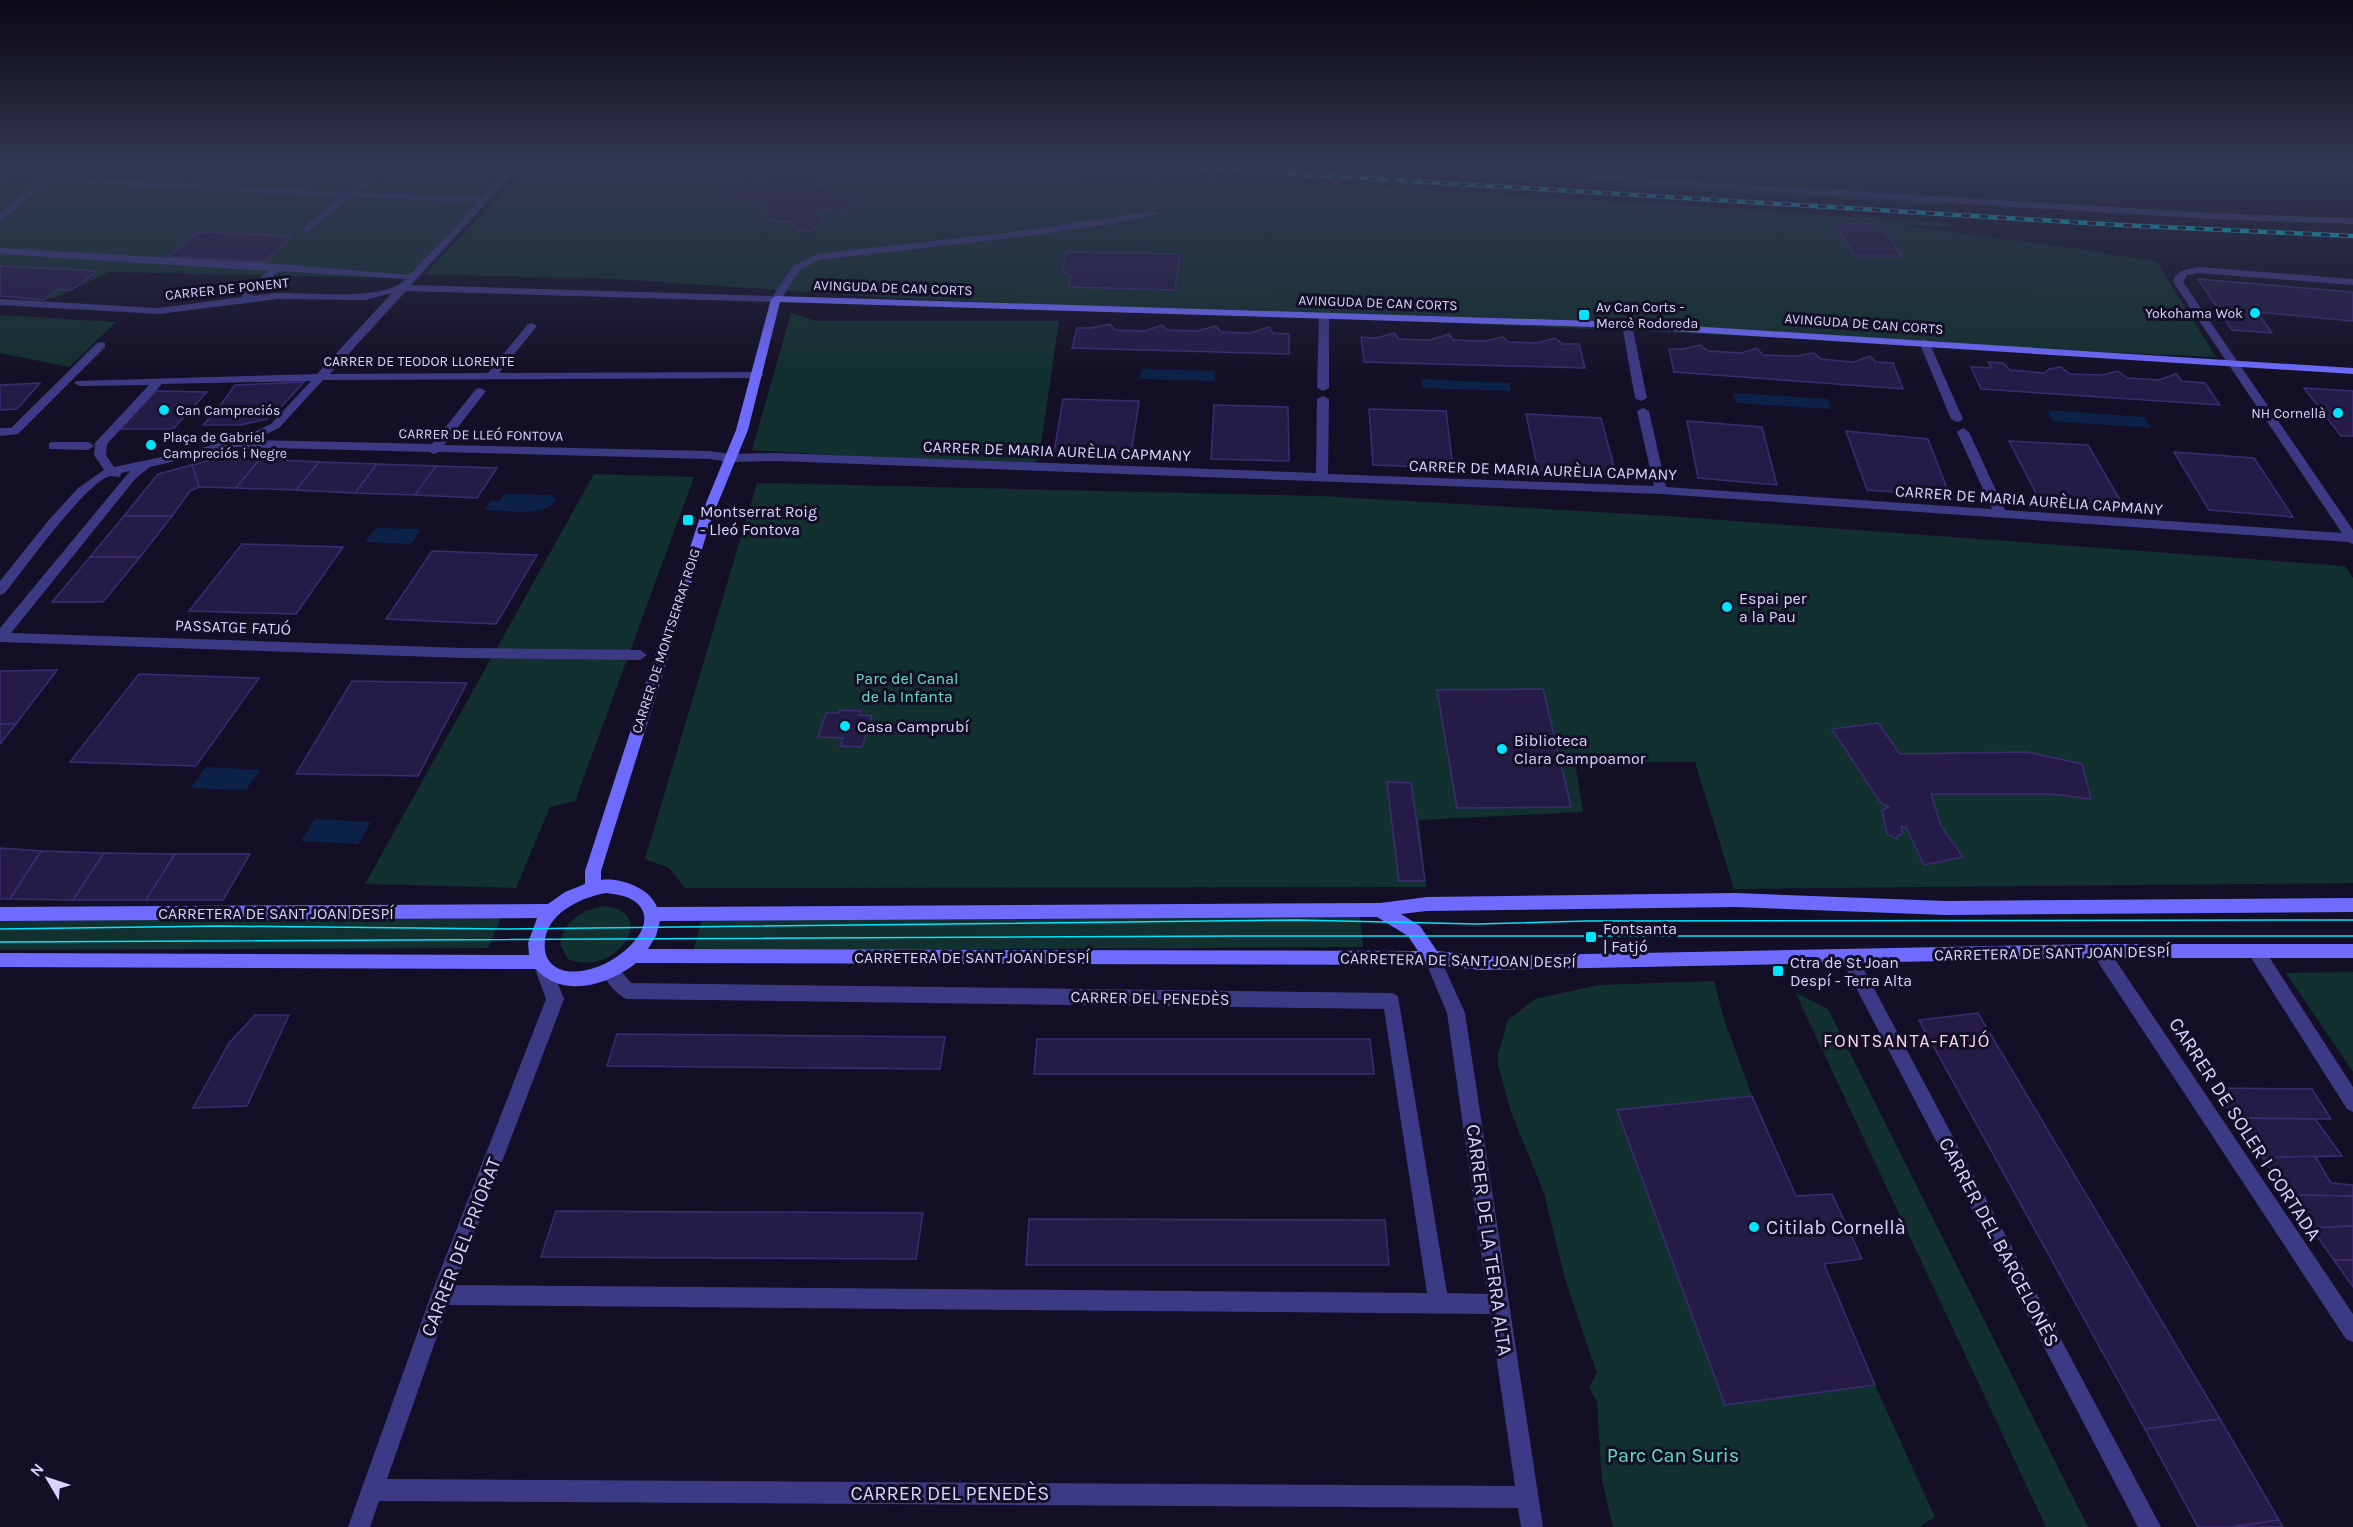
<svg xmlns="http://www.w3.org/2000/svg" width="2353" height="1527" font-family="Karla,sans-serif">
<rect width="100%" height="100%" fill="#130f26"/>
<g fill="#12302f" fill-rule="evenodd">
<path d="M51,165h462l-107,113 -297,-6 -54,26 -55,-3v-111h28z"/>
<path d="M529,165h277l409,18 -289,-18h100l924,58 2,4 -59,-3 185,25 79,13 59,95 -1320,-59 -281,-19 -190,-5z"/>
<path d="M1267,165c106,0 216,-3 321,15l351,21 1,4z"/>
<path d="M791,313l25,8h243l-20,138 -12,8 -275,-17z"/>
<path d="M0,315l116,7 -47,45 -69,-14z"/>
<path d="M594,474l100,3 -119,324 -25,6 -34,81 -151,-4z"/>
<path d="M757,483l563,13 347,20 678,50 8,12v305l-619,6 -39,-127h-120l8,50 -164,8 7,67 -741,1 -16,-20 -24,-9zM1878,723l22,31 190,45 -38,-5h-121l10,32 22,31 -38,8 -19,-38h-5l2,6 -6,3 -1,3 -9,-5 2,-27 -8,-4 -49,-74z"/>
<path d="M605,906c56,7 9,73 -37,53l-8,-15c4,-24 23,-35 45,-38z"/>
<path d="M1360,916l3,31 -670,4 9,-32z"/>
<path d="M501,918l-13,30 -488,2v-31z"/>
<path d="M2353,972v100l-67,-99z"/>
<path d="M1714,981l10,38 28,77 -135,14 108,295 150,-20 60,132 -16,10h-306l-11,-47 -5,-78 -8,-15 8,-14 -31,-91 -22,-89 -33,-81 -13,-47v-11l10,-34 27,-21 63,-14z"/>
<path d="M1795,992l33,17 260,518h-42z"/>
</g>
<g fill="#0c2248">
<path d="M1141,369l74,2 -1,10 -74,-2z"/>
<path d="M1421,379l89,4 1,8 -89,-3z"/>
<path d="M1733,393l95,6 3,10 -94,-6z"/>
<path d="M2047,410l98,7 5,11 -97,-7z"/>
<path d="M504,494l46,1 5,3v3c-10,17 -52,9 -70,9l5,-9h9z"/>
<path d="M376,528l45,1 -10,15 -46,-2z"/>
<path d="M206,767l54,3 -14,20 -55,-2z"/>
<path d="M315,819l55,3h1l-13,22 -57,-3z"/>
</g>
<g fill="#241b47" stroke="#3b2d73" stroke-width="1.5">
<path d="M0,165h48l-20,17 -28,1z"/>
<path d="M771,165h16l6,2 -4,3 8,4 6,-3 17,6 -6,4 7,2 -4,2 20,6 -4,2 8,3 4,-2 19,6 -22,14 -18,-6 -10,6 15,4 -21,14 -16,-5 4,-4 -10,-2 -7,1 -15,-4 4,-6 -7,-4 3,-2 -18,-7 3,-2 -6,-3 -5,3 -16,-5 26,-13 14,4 7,-4 -15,-5z"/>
<path d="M1834,224h46l22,32h-47z"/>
<path d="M199,232l92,4 -27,26 -96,-5z"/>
<path d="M1066,252l114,2 -5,36 -106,-3 2,-12 -9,-3z"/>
<path d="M0,266l97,5 -26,19 -13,-1 -14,11 -44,-4z"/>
<path d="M2198,279l155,13v29l-96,-9 15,21 -40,-3z"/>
<path d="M1110,324l5,6 30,1 17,-6 5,5 30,1 19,-5 5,6 30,1 18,-6 4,6 16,1v20l-217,-6 5,-20h14z"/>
<path d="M1394,333l5,6 31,1 19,-6 4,6 31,1 19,-4 5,5 29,1 18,-5 8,6h16l6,24 -221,-6 -3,-25 15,1z"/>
<path d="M1700,345l8,6 33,2 16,-5 6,7 33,1 18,-3 7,6 32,3 17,-6 6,6 17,1 10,26 -229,-17 -5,-23h14z"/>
<path d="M1988,362l15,1 7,7 35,3 4,-4 12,-2 9,7 33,1 15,-4 9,7 32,2 17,-6 6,7 23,2 15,22 -239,-16 -10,-22 21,1z"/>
<path d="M304,382l-24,26 -63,2 18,-25z"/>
<path d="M40,383l-23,26 -17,1v-25z"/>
<path d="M2304,388l49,3v45h-12z"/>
<path d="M156,391l51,1 -34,37h-53z"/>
<path d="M1063,399l76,2 -8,54 -77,-3z"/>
<path d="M1214,405l74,2 1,54 -78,-2z"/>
<path d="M277,408l-10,11 -26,6h-38l14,-15z"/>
<path d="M1369,409l77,2 7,57 -80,-3z"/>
<path d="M1526,414l75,4 15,56 -78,-4z"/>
<path d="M1687,421l75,6 15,58 -79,-7z"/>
<path d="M1846,431l82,8 22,57 -83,-6z"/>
<path d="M2009,441l79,4 35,60 -84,-6z"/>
<path d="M2174,452l80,6 39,59 -84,-7z"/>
<path d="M221,457l39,2 -24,29 -37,-1 -7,-22z"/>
<path d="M260,459l59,3 -23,28 -60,-2z"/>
<path d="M319,462l58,2 -22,29 -59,-3z"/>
<path d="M377,464l59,2 -21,29 -60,-2z"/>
<path d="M192,465l7,22 -9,4 -18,25h-48l34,-42z"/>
<path d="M436,466l61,2 -20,30 -62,-3z"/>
<path d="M124,516h48l-32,41h-50z"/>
<path d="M242,544l101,3 -47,67 -107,-3z"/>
<path d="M432,551l105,4 -41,69 -110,-5z"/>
<path d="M90,557h50l-37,45h-51z"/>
<path d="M57,670l-41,54h-16v-53z"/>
<path d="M139,674l120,4 -63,88 -126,-4z"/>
<path d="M352,681l115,2 -49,93 -122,-2z"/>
<path d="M1543,689l28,118 -114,1 -20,-118z"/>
<path d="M840,710l21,1 -2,4 13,1 -10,31 -22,-1 3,-8 -25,-1 8,-24h13z"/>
<path d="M1878,723l22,31 127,-2 55,12 9,35 -39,-5h-121l10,32 22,31 -39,8 -18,-38h-5l2,6 -6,3v3l-10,-5 -5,-24 7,-3 -8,-4 -49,-74z"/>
<path d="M0,724h16l-16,20z"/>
<path d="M1387,782l24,1 14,98h-26z"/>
<path d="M0,848l41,3 -31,48h-10z"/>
<path d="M41,851l63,2 -31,47 -63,-1z"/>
<path d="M104,853l71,1 -29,46h-73z"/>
<path d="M175,854h75l-27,46h-77z"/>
<path d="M1978,1013l242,406 -75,10 -226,-409z"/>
<path d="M255,1015h34l-42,91 -54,2 36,-65z"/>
<path d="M617,1034l328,3 -5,32 -333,-3z"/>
<path d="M1037,1039h333l4,35h-340z"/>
<path d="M2213,1088l99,1 19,30 -97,-1z"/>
<path d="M1752,1096l44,100 36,-2 30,65 -38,5 51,121 -150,20 -108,-295z"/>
<path d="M2234,1118l81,1 27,37 -79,2z"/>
<path d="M2315,1156l16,27 22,2v11l-65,-1 -25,-37z"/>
<path d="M2288,1195l65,1v30l-42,2z"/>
<path d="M556,1211l367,2 -7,46 -375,-2z"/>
<path d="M1029,1219l356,1 4,45h-363z"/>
<path d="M2353,1226v34h-19l-23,-32z"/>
<path d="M2334,1260h19v27z"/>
<path d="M2220,1419l59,101 -47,7h-34l-53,-98z"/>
<path d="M2279,1520l4,7h-51z"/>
</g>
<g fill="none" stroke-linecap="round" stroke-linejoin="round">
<g fill="#3d3a85" fill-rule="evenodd">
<path d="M57,165h10l-13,12 293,15 34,-27h9l-32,27 124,5 30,-32h9l-110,120 362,11 20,-30 25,-12 210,-24 126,-19 5,3 -47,10 -84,12 -209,24 -19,10 -20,31 -4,1 -370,-11 -76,83 158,-1 40,-49 4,-1 5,3 -38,47 259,-1 6,3 -6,3 -435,2 -44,48 -25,12 178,4 44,-55 4,-1 6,3 -42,54 265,6 22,3 47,-1 538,20 1,-74 6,-3 6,3 -1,75 326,12 -17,-75 6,-3 6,3 17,76 326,22 -35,-77 6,-4 6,4 36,78 337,23 -169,-251c3,-13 15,-13 26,-15l154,12v6l-154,-12 -12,2 -4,7 170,248v14l-5,-2 -687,-48 -883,-33 -47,1 -22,-3 -270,-7 -5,2 -5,-2 -194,-5 -85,20 -14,11 -125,155 453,15 176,2 7,5 -7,5 -176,-2 -464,-16v-14l130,-157 -9,2 -1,4c-3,0 -6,-1 -9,-1 -22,2 -90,97 -106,117l-5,2v-14l48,-60 30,-33 26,-18 -10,-15 1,-12 54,-58 -69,1 -6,-3 2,-2 241,-7 75,-81 -27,7 -87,-1 -119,15 -159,-9v-6l159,9 83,-11v-3l26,-23 -268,-17v-6l278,16 131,11 68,-72 -125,-6 -45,35 -3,-1v-4l37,-30 -293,-15 -48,40v-8zM279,271l126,8h1c-22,23 -95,13 -126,14 -10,0 -19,2 -28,3zM311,381l-40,43 -17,8 -59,18 -81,17 -8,-12 1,-11 55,-60z"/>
<path d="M1482,165h21c-5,4 -16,4 -21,0z"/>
<path d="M1514,165h27c-6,4 -21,4 -27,0z"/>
<path d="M1550,165h14l25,8 86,7 535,33 143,5v6l-143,-5 -535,-33 -87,-7z"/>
<path d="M1324,314l5,3v71l-6,3 -6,-3 2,-71z"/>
<path d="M1627,322l5,3 15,73 -6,3 -6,-3 -13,-73z"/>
<path d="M1924,339l5,3 34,77 -2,2 -4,1 -6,-3 -32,-77z"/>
<path d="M101,342l4,1v4l-87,87 -18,2v-8h11l86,-85z"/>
<path d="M53,442h35l6,4 -6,4 -39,-1v-6z"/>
<path d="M2100,944l6,2 247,368v28l-7,-3 -252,-383 -2,-5 2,-5z"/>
<path d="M2256,944l6,2 91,141v25l-6,-3 -97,-153 -2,-5 2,-5z"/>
<path d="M1848,949l6,2 307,576h-23l-296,-566 -2,-5 2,-5z"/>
<path d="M1432,951l6,2 27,60 78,514h-22l-3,-19 -1139,-7 -9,26h-22l83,-232 115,-296 -11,-30 3,-5 6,-2 6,2 14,35 -109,286 972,8 -43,-284 -757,-10c-10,-4 -20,-16 -25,-26l3,-5c12,-5 19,7 26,15l761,10 6,3 49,297 40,1 -40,-281 -23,-55 2,-5zM448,1305l1042,9 25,172 -1128,-7z"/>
</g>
<path fill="#6f6bff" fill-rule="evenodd" d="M776,296l851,26 726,46v6l-726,-46 -847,-26 -32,128 -37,90 -110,351v9c19,-3 49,8 56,27l723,-4 47,-6 308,-4 211,8 407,-3v14l-407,3 -211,-8 -308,4 -26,3 19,12 17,25 44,5 619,-12h253v14h-253l-619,12 -49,-5 -796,-2c-27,22 -74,36 -100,6l-536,-2v-14l529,2 -1,-12 9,-25 -537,3v-14l548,-3 17,-12 20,-8v-13l114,-351 37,-90 35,-131zM606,893c7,1 16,2 23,5 47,23 -25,84 -67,72 -9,-3 -16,-10 -17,-20 -4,-34 33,-52 61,-57zM1377,917l31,19 10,15 -770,-2 8,-13 4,-15z"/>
<g stroke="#00e5ff" stroke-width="1.5">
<path d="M0,929l219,-3 287,3 791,-9 179,4 111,-3 766,-1"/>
<path d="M0,942l1241,-6h1112"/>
</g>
<defs>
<path id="rail" d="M1153,165l967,60 233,11"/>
</defs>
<use href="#rail" stroke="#00e5ff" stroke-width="4.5"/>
<use href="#rail" stroke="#130f26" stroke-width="3" stroke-dasharray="9" stroke-linecap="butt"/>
</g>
<linearGradient id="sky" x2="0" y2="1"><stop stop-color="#0a0815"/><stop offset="0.44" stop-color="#333752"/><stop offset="1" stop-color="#333752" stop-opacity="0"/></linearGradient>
<rect width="2353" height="379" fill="url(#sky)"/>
<g fill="#00e5ff" stroke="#130f26" stroke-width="2">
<circle cx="2255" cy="313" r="6"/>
<rect x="1578" y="309" width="12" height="12" rx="3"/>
<circle cx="164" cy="410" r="6"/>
<circle cx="2338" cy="413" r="6"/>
<circle cx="151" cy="445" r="6"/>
<rect x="682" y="514" width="12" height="12" rx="3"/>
<circle cx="1727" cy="607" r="6"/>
<circle cx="845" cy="726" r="6"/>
<circle cx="1502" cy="749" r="6"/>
<rect x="1585" y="931" width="12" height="12" rx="3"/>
<rect x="1772" y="965" width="12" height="12" rx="3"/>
<circle cx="1754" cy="1227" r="6"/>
</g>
<g text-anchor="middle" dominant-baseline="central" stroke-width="6" stroke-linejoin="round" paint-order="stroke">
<g font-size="14" fill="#d9d4ff" stroke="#130f26">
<text transform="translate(893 288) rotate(2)">AVINGUDA DE CAN CORTS</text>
<text transform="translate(227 289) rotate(-6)">CARRER DE PONENT</text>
<text transform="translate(1378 303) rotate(2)">AVINGUDA DE CAN CORTS</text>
<text transform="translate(1864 324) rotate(4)">AVINGUDA DE CAN CORTS</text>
<text x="419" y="361">CARRER DE TEODOR LLORENTE</text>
<text transform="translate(481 435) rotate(1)">CARRER DE LLEÓ FONTOVA</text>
<text transform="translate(666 641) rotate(-72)">CARRER DE MONTSERRAT ROIG</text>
</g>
<g font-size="14" fill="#d9d4ff" stroke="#130f26" text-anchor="start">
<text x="1596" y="307">Av Can Corts -<tspan x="1596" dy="16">Mercè Rodoreda</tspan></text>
<text x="2243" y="313" text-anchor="end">Yokohama Wok</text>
<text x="176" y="410">Can Campreciós</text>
<text x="2326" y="413" text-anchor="end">NH Cornellà</text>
<text x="163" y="437">Plaça de Gabriel<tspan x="163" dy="16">Campreciós i Negre</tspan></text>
</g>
<g font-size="16" fill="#d9d4ff" stroke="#130f26">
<text transform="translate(1057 451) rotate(2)">CARRER DE MARIA AURÈLIA CAPMANY</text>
<text transform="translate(1543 470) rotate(2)">CARRER DE MARIA AURÈLIA CAPMANY</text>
<text transform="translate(2029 500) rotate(4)">CARRER DE MARIA AURÈLIA CAPMANY</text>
<text transform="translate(233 627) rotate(2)">PASSATGE FATJÓ</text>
<text x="276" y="913">CARRETERA DE SANT JOAN DESPÍ</text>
<text transform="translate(2052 953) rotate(-1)">CARRETERA DE SANT JOAN DESPÍ</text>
<text x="972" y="957">CARRETERA DE SANT JOAN DESPÍ</text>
<text transform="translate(1458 960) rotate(1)">CARRETERA DE SANT JOAN DESPÍ</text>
<text transform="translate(1150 998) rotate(1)">CARRER DEL PENEDÈS</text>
</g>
<g font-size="16" fill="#d9d4ff" stroke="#130f26" text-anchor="start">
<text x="700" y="511">Montserrat Roig<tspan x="700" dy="18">- Lleó Fontova</tspan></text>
<text x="1739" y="598">Espai per<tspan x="1739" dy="18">a la Pau</tspan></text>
<text x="857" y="726">Casa Camprubí</text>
<text x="1514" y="740">Biblioteca<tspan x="1514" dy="18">Clara Campoamor</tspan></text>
<text x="1603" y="928">Fontsanta<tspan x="1603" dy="18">| Fatjó</tspan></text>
<text x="1790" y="962">Ctra de St Joan<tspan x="1790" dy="18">Despí - Terra Alta</tspan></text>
</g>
<g font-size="16" fill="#5fe0c0" stroke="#130f26">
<text x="907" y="678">Parc del Canal<tspan x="907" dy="18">de la Infanta</tspan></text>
</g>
<g font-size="18" letter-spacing="1.5" fill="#ffd6f0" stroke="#130f26">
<text x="1907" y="1041">FONTSANTA-FATJÓ</text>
</g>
<g font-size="20" fill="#d9d4ff" stroke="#130f26">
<text transform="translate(2245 1129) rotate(57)">CARRER DE SOLER I CORTADA</text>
<text transform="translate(1489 1240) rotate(82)">CARRER DE LA TERRA ALTA</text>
<text transform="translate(1999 1242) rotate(62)">CARRER DEL BARCELONÈS</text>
<text transform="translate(461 1247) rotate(-69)">CARRER DEL PRIORAT</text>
<text x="950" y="1493">CARRER DEL PENEDÈS</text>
</g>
<g font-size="20" fill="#d9d4ff" stroke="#130f26" text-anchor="start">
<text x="1766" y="1227">Citilab Cornellà</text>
</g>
<g font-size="20" fill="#5fe0c0" stroke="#130f26">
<text x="1673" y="1455">Parc Can Suris</text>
</g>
</g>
<g transform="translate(48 1479) rotate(309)" stroke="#130f26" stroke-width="4.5" paint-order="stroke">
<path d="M0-4.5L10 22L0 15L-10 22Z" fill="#d9d4ff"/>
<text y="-9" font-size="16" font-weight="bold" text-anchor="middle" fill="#d9d4ff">N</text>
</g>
</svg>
